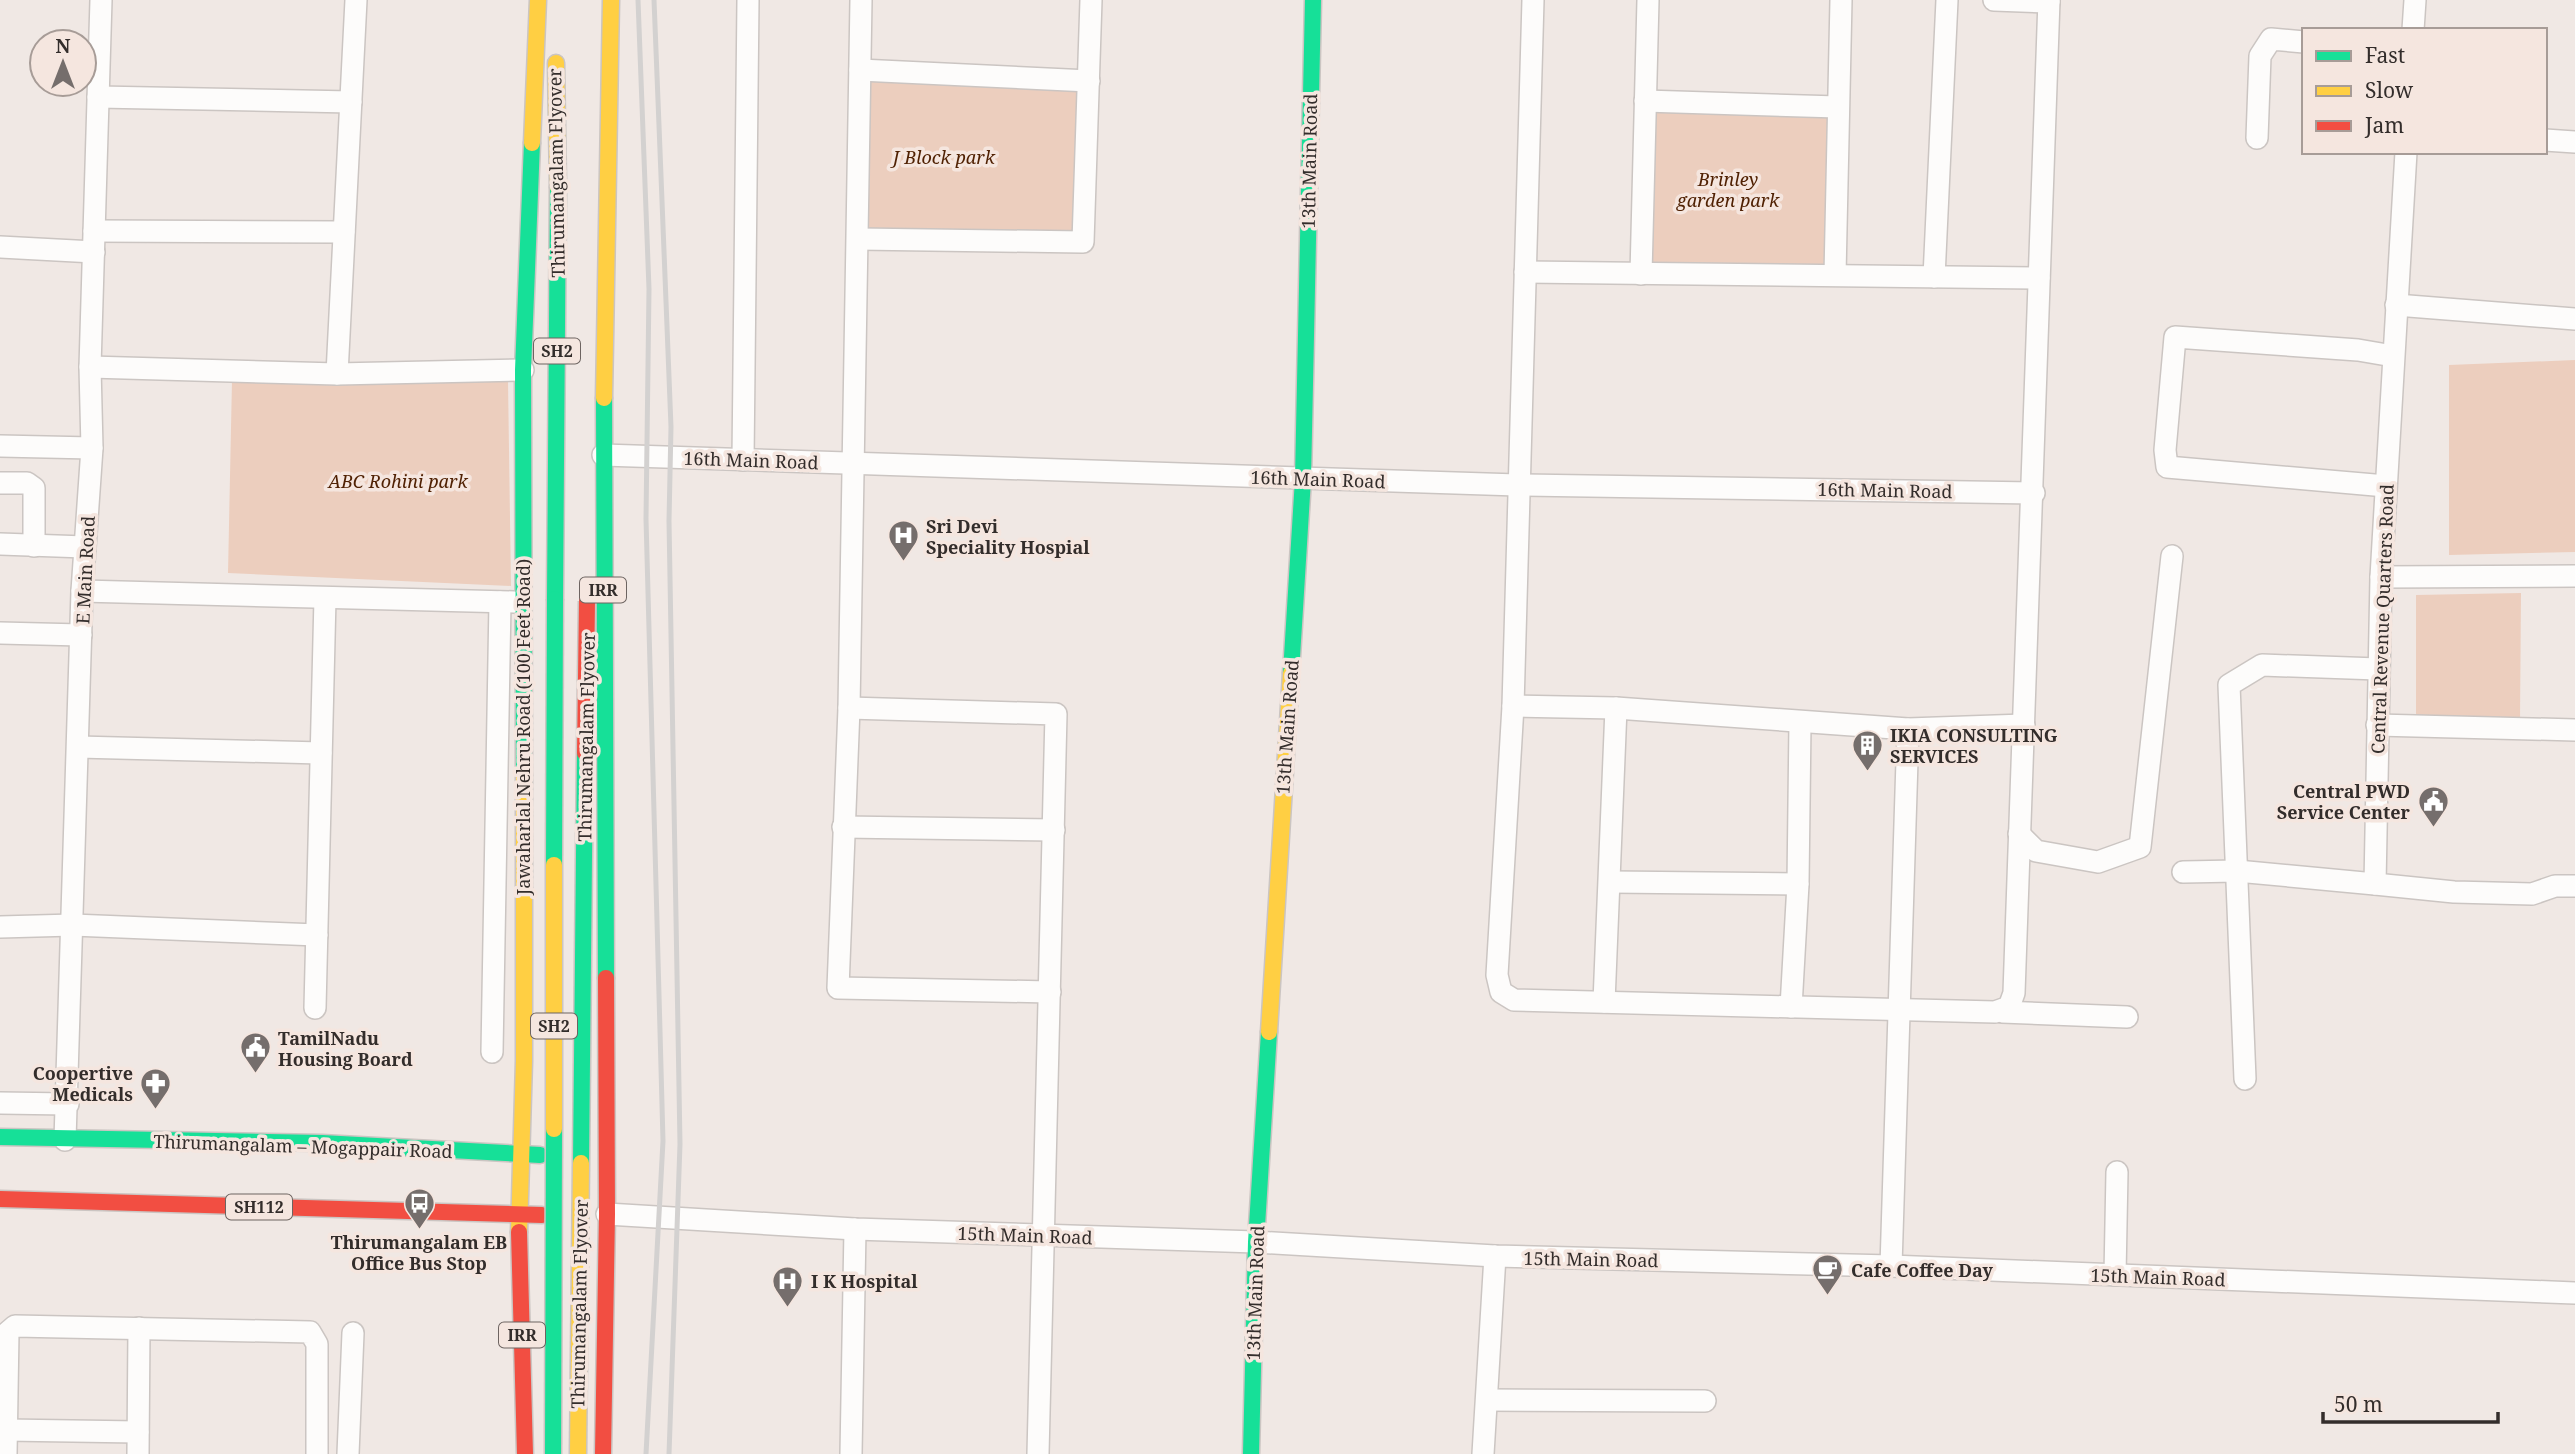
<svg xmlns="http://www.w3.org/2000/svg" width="2575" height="1454" font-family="'Noto Serif',serif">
<rect width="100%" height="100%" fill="#f0e8e4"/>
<g fill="#eccebe">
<path d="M860,70l229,11 -6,161 -225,-3z"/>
<path d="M1645,101l193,6 -3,168 -194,-1z"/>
<path d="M2575,360v192l-126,3v-190z"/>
<path d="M232,380l276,1 3,205 -283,-13z"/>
<path d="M2521,593l-1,128 -104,-3v-123z"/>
</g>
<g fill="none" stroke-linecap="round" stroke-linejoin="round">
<defs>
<g id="street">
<path d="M861,0l-12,708 -11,280 212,4"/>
<path d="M1533,0l-20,706 -16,269 4,17 13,8 481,12 14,-5 5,-14 35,-993"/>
<path d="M1994,0l55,2"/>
<path d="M2413,30l2,-30"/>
<path d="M860,70l229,11"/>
<path d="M98,97l253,5"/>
<path d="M1645,101l193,6"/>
<path d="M2257,138l3,-82 11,-17 33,3"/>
<path d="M2545,140l30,2"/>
<path d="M2406,152l-25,425 -6,307 79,8 78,2 23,-8h20"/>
<path d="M94,231l250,1"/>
<path d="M858,239l225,3 8,-242"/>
<path d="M0,247l94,5"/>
<path d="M1525,272l514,6"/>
<path d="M1641,274l7,-274"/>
<path d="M1835,275l6,-275"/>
<path d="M1934,277l13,-277"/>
<path d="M2396,305l179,14"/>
<path d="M90,367l247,7 186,-4"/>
<path d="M337,374l19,-374"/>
<path d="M0,446l92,2"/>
<path d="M603,455l914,30 517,8"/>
<path d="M743,460l5,-460"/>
<path d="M0,483h27l7,5v58"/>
<path d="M2386,486l-219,-19 -2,-17 10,-113 183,13 35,6"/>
<path d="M0,544l85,3"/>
<path d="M2381,577l194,-1"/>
<path d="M82,591l432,11"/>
<path d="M0,633l81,2"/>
<path d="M1513,706l103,2 292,21 116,-4"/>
<path d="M849,708l207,6 -18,740"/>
<path d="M2377,725l198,5"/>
<path d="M78,747l243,6"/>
<path d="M843,827l211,3"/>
<path d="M2019,834l17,17 62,11 42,-15 32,-291"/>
<path d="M2183,872l54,-1 138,13"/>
<path d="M1611,882l187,2"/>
<path d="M0,927l73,-2 244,10"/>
<path d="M1604,1002l12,-294"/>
<path d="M1791,1007l7,-123 2,-161"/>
<path d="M315,1008l10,-410"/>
<path d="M2002,1012l125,5"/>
<path d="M492,1052l8,-450"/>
<path d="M2245,1079l-16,-394 33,-20 116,4"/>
<path d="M0,1103l68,1"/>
<path d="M65,1140l17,-549 10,-143 -2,-81 11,-367"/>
<path d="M607,1214l248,15 401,13 239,14 396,10 684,27"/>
<path d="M1891,1266l17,-537"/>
<path d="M2115,1275l2,-103"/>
<path d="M1487,1400l218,1"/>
<path d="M6,1430l132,2"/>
<path d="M6,1454l2,-122 7,-6 295,6 7,12v110"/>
<path d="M138,1454l1,-126"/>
<path d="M348,1454l5,-121"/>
<path d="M851,1454l4,-225"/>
<path d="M1483,1454l12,-198"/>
</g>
<g id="fast">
<path d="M604,398l2,580"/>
<path d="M555,599l3,-412"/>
<path d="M1291,673l12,-194 10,-479"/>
<path d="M524,774l-1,-404 9,-227"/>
<path d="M0,1137l322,6 218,12"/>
<path d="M1251,1454l5,-212 13,-210"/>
</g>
<g id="slow">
<path d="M556,63l2,124"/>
<path d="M532,143l6,-143"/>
<path d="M604,398l7,-398"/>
<path d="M1269,1032l22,-359"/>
<path d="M519,1232l5,-171v-287"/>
</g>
<g id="jam">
<path d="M0,1199l542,16"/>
<path d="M519,1232l6,222"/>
<path d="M603,1454l4,-240 -1,-236"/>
</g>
</defs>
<use href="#street" stroke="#cbc5c2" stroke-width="24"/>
<use href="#fast" stroke="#cbc5c2" stroke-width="19"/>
<use href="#slow" stroke="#cbc5c2" stroke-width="19"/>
<use href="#jam" stroke="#cbc5c2" stroke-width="19"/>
<use href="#street" stroke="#fdfcfb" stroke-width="21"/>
<use href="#fast" stroke="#16e098" stroke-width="16"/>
<use href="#slow" stroke="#ffcf43" stroke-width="16"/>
<use href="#jam" stroke="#f24e42" stroke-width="16"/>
<g stroke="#d3d1d0" stroke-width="5">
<path d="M638,0l11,289 -3,230 17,622 -17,313"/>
<path d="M654,0l17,427 -2,94 11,623 -11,310"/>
</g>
<defs>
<g id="fast-bridge">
<path d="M554,865l1,-266"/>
<path d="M581,1163l4,-410"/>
<path d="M553,1454l1,-325"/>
</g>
<g id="slow-bridge">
<path d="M554,1129v-264"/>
<path d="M578,1454l3,-291"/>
</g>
<path id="jam-bridge" d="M585,753l2,-152"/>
</defs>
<use href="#fast-bridge" stroke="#cbc5c2" stroke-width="19" stroke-linecap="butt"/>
<use href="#slow-bridge" stroke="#cbc5c2" stroke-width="19" stroke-linecap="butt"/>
<use href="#jam-bridge" stroke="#cbc5c2" stroke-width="19" stroke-linecap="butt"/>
<use href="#fast-bridge" stroke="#16e098" stroke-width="16"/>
<use href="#slow-bridge" stroke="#ffcf43" stroke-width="16"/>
<use href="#jam-bridge" stroke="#f24e42" stroke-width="16"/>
</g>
<defs>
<symbol id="hospital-pin" viewBox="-11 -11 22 30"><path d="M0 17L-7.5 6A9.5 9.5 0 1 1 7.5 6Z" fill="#756e6c" stroke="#f5e6df"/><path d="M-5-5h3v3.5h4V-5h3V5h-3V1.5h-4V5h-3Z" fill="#fff"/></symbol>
<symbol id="building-pin" viewBox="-11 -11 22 30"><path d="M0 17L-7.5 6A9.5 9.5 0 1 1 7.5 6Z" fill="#756e6c" stroke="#f5e6df"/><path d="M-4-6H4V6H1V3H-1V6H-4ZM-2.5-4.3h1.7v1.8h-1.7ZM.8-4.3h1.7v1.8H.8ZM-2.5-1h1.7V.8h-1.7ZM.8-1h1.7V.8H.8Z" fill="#fff"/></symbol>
<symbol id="civic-pin" viewBox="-11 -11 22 30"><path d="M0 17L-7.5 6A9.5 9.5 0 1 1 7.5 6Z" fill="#756e6c" stroke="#f5e6df"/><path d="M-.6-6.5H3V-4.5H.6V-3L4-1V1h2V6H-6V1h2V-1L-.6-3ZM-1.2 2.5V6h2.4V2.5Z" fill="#fff"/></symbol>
<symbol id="pharmacy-pin" viewBox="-11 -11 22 30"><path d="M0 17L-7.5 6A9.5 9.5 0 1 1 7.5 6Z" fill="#756e6c" stroke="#f5e6df"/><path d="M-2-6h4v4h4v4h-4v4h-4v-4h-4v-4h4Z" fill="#fff"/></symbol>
<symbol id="bus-pin" viewBox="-11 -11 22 30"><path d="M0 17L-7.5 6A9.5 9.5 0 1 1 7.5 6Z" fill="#756e6c" stroke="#f5e6df"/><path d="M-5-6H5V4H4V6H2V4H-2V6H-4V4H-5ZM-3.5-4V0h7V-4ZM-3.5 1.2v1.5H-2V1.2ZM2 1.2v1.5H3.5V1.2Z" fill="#fff"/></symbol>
<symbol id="cafe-pin" viewBox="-11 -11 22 30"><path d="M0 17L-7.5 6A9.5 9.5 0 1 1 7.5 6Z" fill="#756e6c" stroke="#f5e6df"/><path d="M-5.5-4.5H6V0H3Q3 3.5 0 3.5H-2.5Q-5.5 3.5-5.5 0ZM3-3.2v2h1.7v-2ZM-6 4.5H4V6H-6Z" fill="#fff"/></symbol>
</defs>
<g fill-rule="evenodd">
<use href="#hospital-pin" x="886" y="518" width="35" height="47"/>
<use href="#building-pin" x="1850" y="728" width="35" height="47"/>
<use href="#civic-pin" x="2416" y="784" width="35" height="47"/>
<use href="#civic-pin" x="238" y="1030" width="35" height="47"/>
<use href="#pharmacy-pin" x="138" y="1066" width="35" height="47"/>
<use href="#bus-pin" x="402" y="1186" width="35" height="47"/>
<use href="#cafe-pin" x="1810" y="1252" width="35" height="47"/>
<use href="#hospital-pin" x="770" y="1264" width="35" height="47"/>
</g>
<g text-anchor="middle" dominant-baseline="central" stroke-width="7" stroke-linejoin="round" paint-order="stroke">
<g fill="#f5e6df" stroke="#6d6461" stroke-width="2">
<rect x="534" y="338.5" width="46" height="25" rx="5"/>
<rect x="580" y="577.5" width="46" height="25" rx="5"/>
<rect x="531" y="1013.5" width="46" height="25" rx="5"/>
<rect x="226" y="1194.5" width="66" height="25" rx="5"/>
<rect x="499" y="1322.5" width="46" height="25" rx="5"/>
</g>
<g font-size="16" font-weight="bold" fill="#332d2b">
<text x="557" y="351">SH2</text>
<text x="603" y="590">IRR</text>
<text x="554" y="1026">SH2</text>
<text x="259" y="1207">SH112</text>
<text x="522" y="1335">IRR</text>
</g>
<g font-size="18" font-style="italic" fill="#502103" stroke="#f5e6df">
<text x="944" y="157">J Block park</text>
<text x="1728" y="179">Brinley<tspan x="1728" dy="21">garden park</tspan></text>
<text x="398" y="481">ABC Rohini park</text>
</g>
<g font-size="18" fill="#332d2b" stroke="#f5e6df">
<text transform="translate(1309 161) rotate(-89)">13th Main Road</text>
<text transform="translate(556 173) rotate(-91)">Thirumangalam Flyover</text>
<text transform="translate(751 460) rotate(2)">16th Main Road</text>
<text transform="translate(1318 479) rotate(2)">16th Main Road</text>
<text transform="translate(1885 490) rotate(1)">16th Main Road</text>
<text transform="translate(85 570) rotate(-87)">E Main Road</text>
<text transform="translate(2382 619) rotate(-88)">Central Revenue Quarters Road</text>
<text transform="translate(523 727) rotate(-90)">Jawaharlal Nehru Road (100 Feet Road)</text>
<text transform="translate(1287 727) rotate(-86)">13th Main Road</text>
<text transform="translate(586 737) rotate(-89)">Thirumangalam Flyover</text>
<text transform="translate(303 1146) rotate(2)">Thirumangalam – Mogappair Road</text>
<text transform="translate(1025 1235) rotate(2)">15th Main Road</text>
<text transform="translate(1591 1259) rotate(1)">15th Main Road</text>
<text transform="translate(2158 1277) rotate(2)">15th Main Road</text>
<text transform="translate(1255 1293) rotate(-88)">13th Main Road</text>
<text transform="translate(579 1304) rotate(-89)">Thirumangalam Flyover</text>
</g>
<g font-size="18" font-weight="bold" fill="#332d2b" stroke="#f5e6df" text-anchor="start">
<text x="926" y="526">Sri Devi<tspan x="926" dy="21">Speciality Hospial</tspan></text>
<text x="1890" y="735">IKIA CONSULTING<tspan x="1890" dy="21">SERVICES</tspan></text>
<text x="2410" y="791" text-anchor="end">Central PWD<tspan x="2410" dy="21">Service Center</tspan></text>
<text x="278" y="1038">TamilNadu<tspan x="278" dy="21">Housing Board</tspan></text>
<text x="133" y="1073" text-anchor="end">Coopertive<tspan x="133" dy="21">Medicals</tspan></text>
<text x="419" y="1242" text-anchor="middle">Thirumangalam EB<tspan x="419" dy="21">Office Bus Stop</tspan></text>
<text x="1851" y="1270">Cafe Coffee Day</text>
<text x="811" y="1281">I K Hospital</text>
</g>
</g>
<rect x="2302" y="28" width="245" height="126" fill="#f5e6df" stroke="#a79c97" stroke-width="2"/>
<rect x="2316" y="51" width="35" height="10" fill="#16e098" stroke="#a79c97" stroke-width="2"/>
<text x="2365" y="63" font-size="21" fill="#332d2b">Fast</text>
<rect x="2316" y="86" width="35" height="10" fill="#ffcf43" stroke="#a79c97" stroke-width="2"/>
<text x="2365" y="98" font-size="21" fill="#332d2b">Slow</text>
<rect x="2316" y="121" width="35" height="10" fill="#f24e42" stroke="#a79c97" stroke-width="2"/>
<text x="2365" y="133" font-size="21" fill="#332d2b">Jam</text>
<g transform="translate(63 63)"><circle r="33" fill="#f5e6df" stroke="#a79c97" stroke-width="2"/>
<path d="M0-5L12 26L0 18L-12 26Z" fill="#756e6c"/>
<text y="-10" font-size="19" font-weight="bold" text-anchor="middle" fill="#332d2b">N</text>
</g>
<path d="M2323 1412v10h175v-10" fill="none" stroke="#332d2b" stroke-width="3.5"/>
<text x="2334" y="1412" font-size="21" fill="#332d2b" stroke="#f5e6df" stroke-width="5" paint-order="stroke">50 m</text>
</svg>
